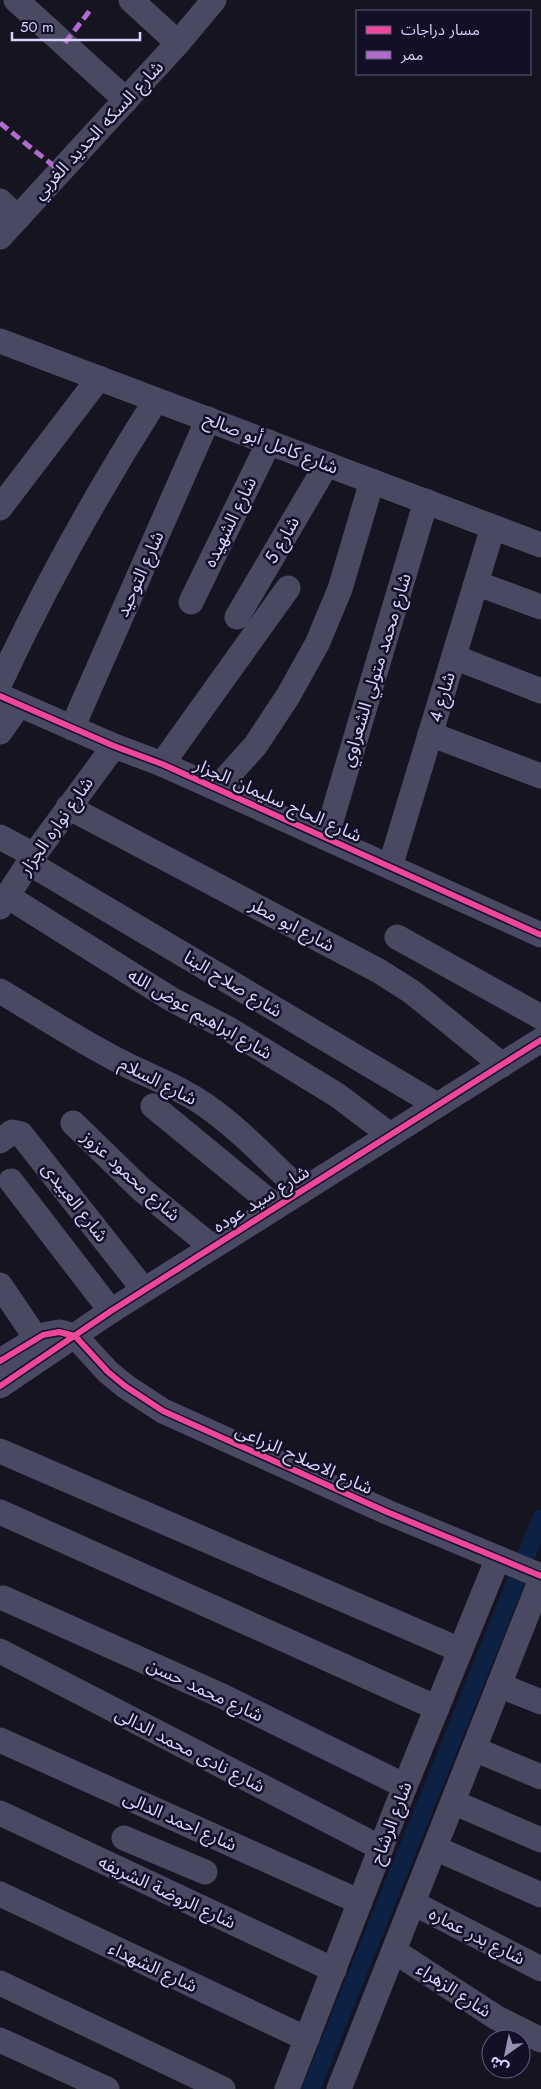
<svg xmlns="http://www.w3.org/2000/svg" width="541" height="2089" font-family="Jost,'Noto Sans Arabic',sans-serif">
<rect width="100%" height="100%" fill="#161421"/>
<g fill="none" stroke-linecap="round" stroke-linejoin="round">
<path stroke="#0d2144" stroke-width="18" d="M311,2089l230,-570"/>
<g stroke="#4a4962" stroke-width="25">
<path d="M16,0l110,100"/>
<path d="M131,0l47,43"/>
<path d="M0,201l18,17"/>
<path d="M0,237l178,-194 36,-43"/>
<path d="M0,341l541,204"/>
<path d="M0,508l99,-130"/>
<path d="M476,583l65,24"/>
<path d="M191,602l78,-160"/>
<path d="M237,617l90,-153"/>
<path d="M454,657l87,34"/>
<path d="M0,683c46,-99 98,-192 156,-283"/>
<path d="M0,696l114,50 48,18 379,171"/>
<path d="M72,728l136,-309"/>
<path d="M0,732l19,-27"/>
<path d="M430,734l111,42"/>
<path d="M162,764l126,-176"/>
<path d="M217,788l38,-42 33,-50 29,-52 23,-55 32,-108"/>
<path d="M68,807l311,164 33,21 90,73"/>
<path d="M0,837l34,18"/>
<path d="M326,838l100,-337"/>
<path d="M29,863l408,242"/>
<path d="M390,867l103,-340"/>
<path d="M7,896l164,103 56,29 110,67 53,40"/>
<path d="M0,907l34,-52 80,-109"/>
<path d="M397,937l144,80"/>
<path d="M0,991c40,24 80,50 121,71 29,15 57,24 84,43 36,25 65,57 96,86"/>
<path d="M153,1106l123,101"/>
<path d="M73,1123l68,66 71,58"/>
<path d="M0,1141l12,-9 9,2 123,156"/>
<path d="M11,1181l100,130"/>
<path d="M0,1285l36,53"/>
<path d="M0,1361l43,-26 16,-3 16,4 33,36 17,14 38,25 224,101 154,64"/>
<path d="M0,1386l111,-75 430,-271"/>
<path d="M0,1451l460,199"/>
<path d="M0,1512l437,196"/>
<path d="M3,1598l219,98 183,90"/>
<path d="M0,1651l381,197"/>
<path d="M499,1685l42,17"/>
<path d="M0,1740l360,162"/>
<path d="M474,1749l67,28"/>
<path d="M453,1802l88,38"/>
<path d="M0,1813l334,157"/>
<path d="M124,1838l81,34"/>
<path d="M435,1848l106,47"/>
<path d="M0,1894l307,145"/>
<path d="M413,1903l128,66"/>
<path d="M394,1951l103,67 44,22"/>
<path d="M0,1983l223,106"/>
<path d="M0,2040l107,49"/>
<path d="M287,2089l118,-303 93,-228"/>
<path d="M339,2089l202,-510"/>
</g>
<g stroke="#b06ccc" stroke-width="5" stroke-dasharray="10 5" stroke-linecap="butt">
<path d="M65,43l26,-34"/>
<path d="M0,123l60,48"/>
</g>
<defs>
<g id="cycleway">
<path d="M0,696l114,50 48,18 379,171"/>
<path d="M0,1361l43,-26 16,-3 16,4 33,36 17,14 38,25 224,101 154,64"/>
<path d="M0,1386l111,-75 430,-271"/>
</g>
</defs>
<use href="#cycleway" stroke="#130f26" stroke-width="9"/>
<use href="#cycleway" stroke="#ed469a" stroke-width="6"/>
</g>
<g text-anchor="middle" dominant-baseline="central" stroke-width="5" stroke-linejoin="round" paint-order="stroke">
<g font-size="18" fill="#d9d4ff" stroke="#130f26">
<text transform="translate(98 130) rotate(-47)">شارع السكه الحديد الغربي</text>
<text transform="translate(271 443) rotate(21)">شارع كامل أبو صالح</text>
<text transform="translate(230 522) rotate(-64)">شارع الشهيده</text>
<text transform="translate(282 540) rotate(-60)">شارع 5</text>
<text transform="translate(140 574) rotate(-66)">شارع التوحيد</text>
<text transform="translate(376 670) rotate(-73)">شارع محمد متولي الشعراوي</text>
<text transform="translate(442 697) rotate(-73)">شارع 4</text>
<text transform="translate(278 800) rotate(24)">شارع الحاج سليمان الجزار</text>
<text transform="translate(56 826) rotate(-55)">شارع نواره الجزار</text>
<text transform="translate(292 925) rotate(28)">شارع ابو مطر</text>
<text transform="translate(233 984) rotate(31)">شارع صلاح البنا</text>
<text transform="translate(200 1014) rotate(30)">شارع ابراهيم عوض الله</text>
<text transform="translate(158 1081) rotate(27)">شارع السلام</text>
<text transform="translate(131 1176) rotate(42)">شارع محمود عزوز</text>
<text transform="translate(261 1199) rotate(-32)">شارع سيد عوده</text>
<text transform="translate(75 1202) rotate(52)">شارع العبيدى</text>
<text transform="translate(304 1459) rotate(24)">شارع الاصلاح الزراعى</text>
<text transform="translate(205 1690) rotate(25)">شارع محمد حسن</text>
<text transform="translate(190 1750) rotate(27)">شارع نادى محمد الدالى</text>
<text transform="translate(180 1821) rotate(24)">شارع احمد الدالى</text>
<text transform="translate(391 1823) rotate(-69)">شارع الرشاح</text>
<text transform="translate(167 1892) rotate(25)">شارع الروضة الشريفه</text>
<text transform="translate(477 1936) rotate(27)">شارع بدر عماره</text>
<text transform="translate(153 1967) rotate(25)">شارع الشهداء</text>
<text transform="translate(454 1990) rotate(33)">شارع الزهراء</text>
</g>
</g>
<rect x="356" y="10" width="175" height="65" fill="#130f26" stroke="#625e7d"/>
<rect x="366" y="26" width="25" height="8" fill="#ed469a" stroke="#625e7d"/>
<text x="401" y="35" font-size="15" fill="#d9d4ff">مسار دراجات</text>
<rect x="366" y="51" width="25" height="8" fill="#b06ccc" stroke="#625e7d"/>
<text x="401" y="60" font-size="15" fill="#d9d4ff">ممر</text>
<g transform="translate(506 2054) rotate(213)"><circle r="24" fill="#130f26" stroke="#625e7d"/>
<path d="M0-4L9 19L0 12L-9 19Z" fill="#9591b1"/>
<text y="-8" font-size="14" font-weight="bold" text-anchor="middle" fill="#d9d4ff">ش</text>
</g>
<path d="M12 32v8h128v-8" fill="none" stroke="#d9d4ff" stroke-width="2.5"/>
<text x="20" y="32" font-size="15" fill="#d9d4ff" stroke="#130f26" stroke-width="4" paint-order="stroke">50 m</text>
</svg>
